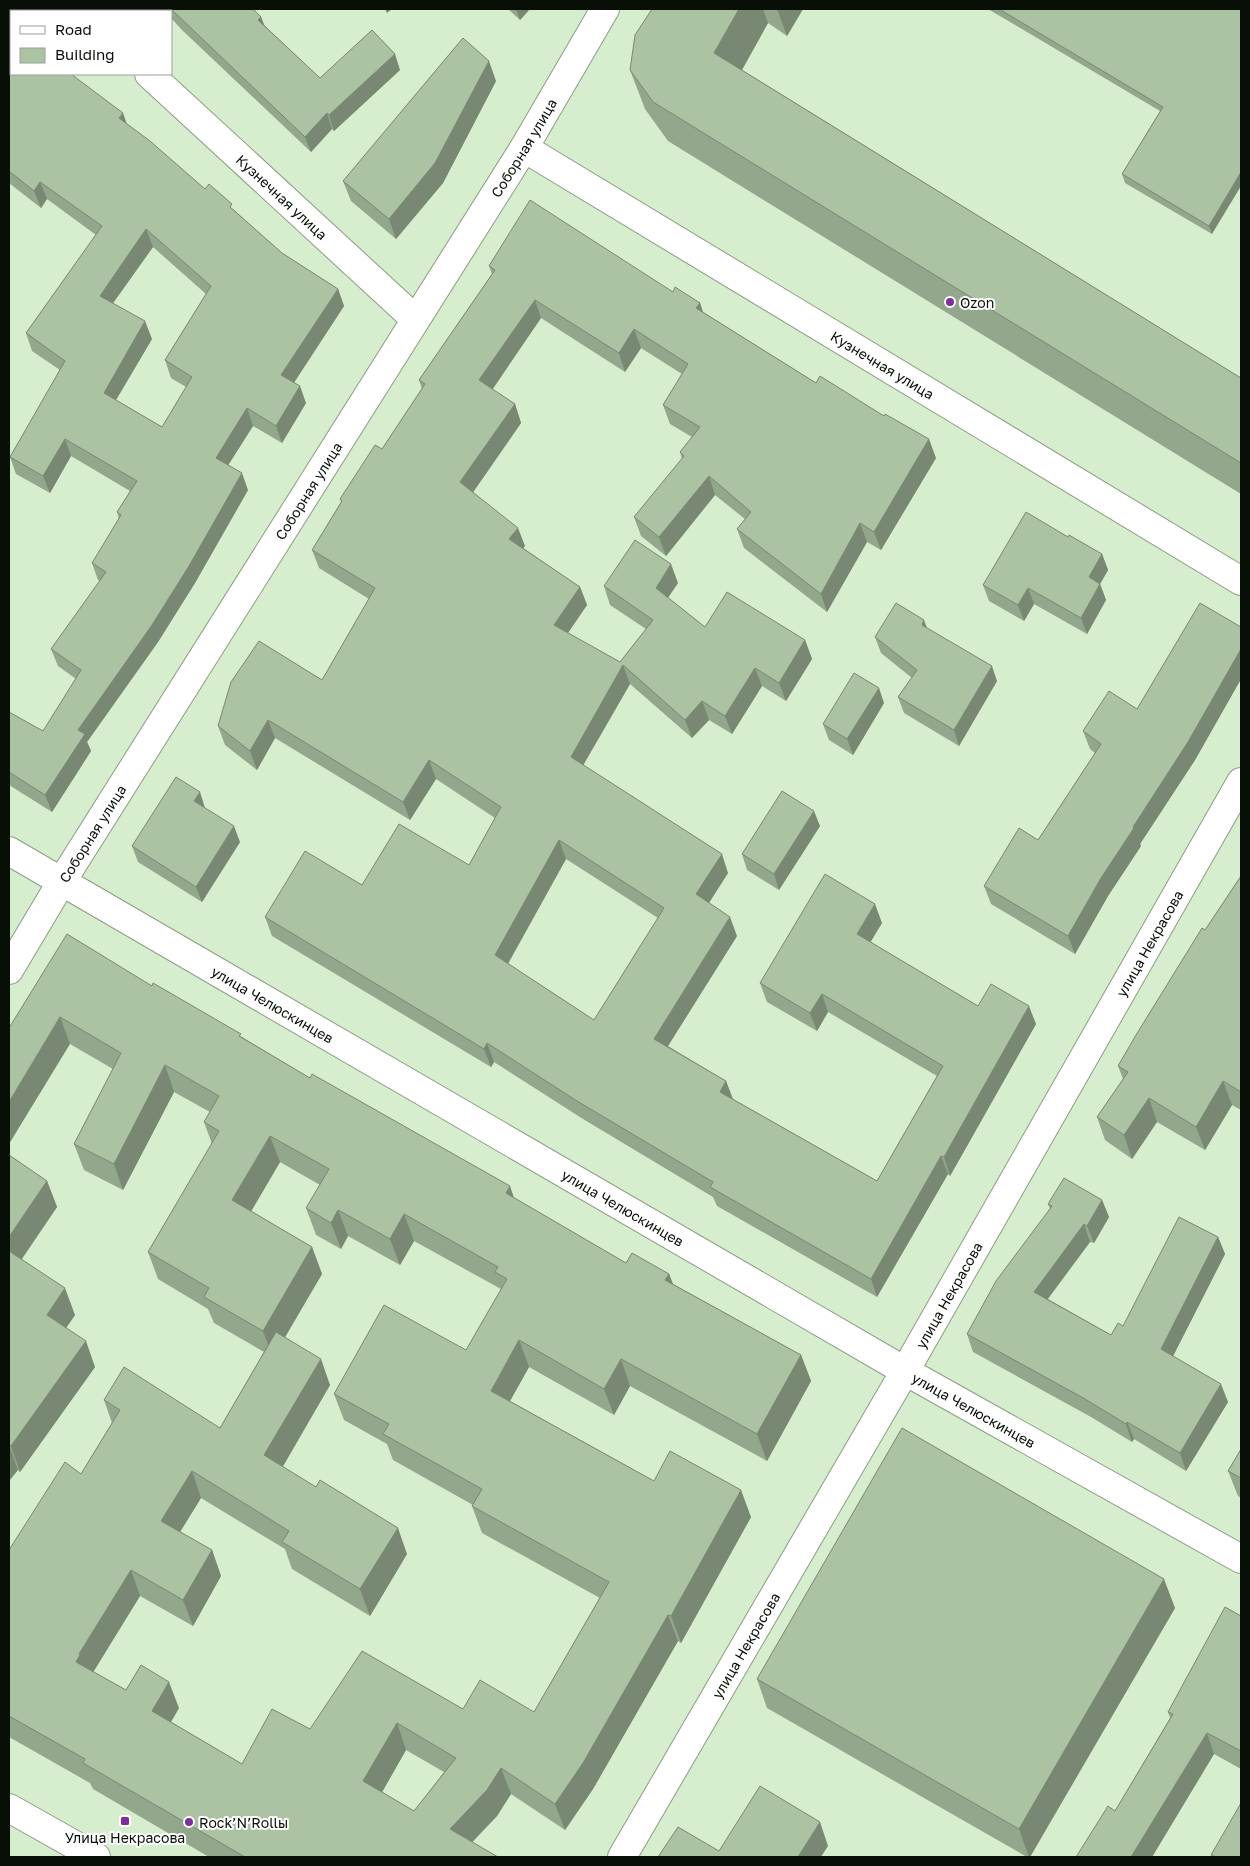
<svg xmlns="http://www.w3.org/2000/svg" width="1250" height="1866" font-family="'Golos Text',sans-serif">
<rect width="100%" height="100%" fill="#d7eece"/>
<g fill="none" stroke-linecap="round" stroke-linejoin="round">
<defs>
<g id="minor">
<path d="M79,9l3,2"/>
<path id="s1" d="M149,74l266,245"/>
<path id="s2" d="M524,148l717,433"/>
<path id="s3" d="M9,851l896,520 336,188"/>
<path id="s4" d="M9,970l53,-89 462,-733 81,-139"/>
<path id="s5" d="M622,1857l283,-486 336,-589"/>
</g>
<path id="secondary" d="M9,1808l87,49"/>
</defs>
<use href="#minor" stroke="#899e81" stroke-width="30"/>
<use href="#secondary" stroke="#899e81" stroke-width="30"/>
<use href="#minor" stroke="#fff" stroke-width="28"/>
<use href="#secondary" stroke="#fff" stroke-width="28"/>
</g>
<g fill="#93a78c" fill-rule="evenodd">
<path d="M162,9h91l8,8 3,8 56,53 80,-8 -66,61 -2,-2 -21,23 -129,-122 -11,-12v-7h-7z"/>
<path d="M508,9h22l-10,11z"/>
<path d="M652,9h151l-16,27 -19,-13 -26,47 499,308v116l-573,-353 -23,-32 -15,-39z"/>
<path d="M988,9h253l-29,225 -87,-51 -3,-9 38,-63z"/>
<path d="M9,21l2,53 116,50 78,65 29,21 48,43 56,36 6,17 -50,76 12,21 -24,40 -29,-17 -25,39 20,25 -53,93 -37,59 -71,100 4,9 -39,61 -43,-27v-73l34,19 33,-52 -18,-13 -7,-17 49,-68 -2,-1 -6,-17 27,-44 -2,-7 13,-21 -59,-35 -21,37 -34,-19 -6,-17 50,-87 -28,-19 -6,-18 70,-98 -49,-36 -6,9 -32,-25zM153,247l53,47 -41,66 6,18 15,9 -24,40 -46,-27 36,-61 -39,-36z"/>
<path d="M496,81l-53,102 -47,56 -45,-38 -8,-20z"/>
<path d="M489,266l184,26 27,11 3,9 233,146 -55,92 -14,-8 -40,70 -83,-64 -7,-19 8,-10 -30,-24 -49,61 -25,-20 -7,-19 48,-58 -2,-7 12,-15 -22,-13 -7,-19 19,-31 -41,-26 -16,24 -84,-54 -49,71 23,15 6,19 -48,69 52,54 -2,2 57,39 7,18 -19,28 52,29 26,-33 -36,-24 -6,-19 74,-3 -10,15 37,29 100,13 7,19 -26,42 -24,-15 -30,48 -23,-14 -17,18 -62,-54 -47,81 145,108 -19,30 28,33 -69,110 58,35 7,18 144,82 60,-105 -109,-64 -11,19 -50,-29 -7,-19 122,-60 -12,19 108,64 58,18 -86,152 -2,-2 -71,123 -160,-91 -4,-9 -130,-78 -89,-57 -3,5 -219,-131 -7,-19 97,-32 107,-20 26,-47 -59,-39 -26,41 -135,-82 -18,32 -32,-25 -7,-19 104,-46 47,-81 -50,-31 -7,-18 29,-48 -1,-3 42,-50 40,-60 -3,-9 73,-106zM566,859l92,59 -64,102 -86,-56z"/>
<path d="M1068,537l34,17 6,16 -8,14 6,16 -19,34 -53,-30 -10,17 -35,-20 -6,-16z"/>
<path d="M1241,627v52l-46,81 -55,84 1,2 -33,50 -33,58 -84,-50 -7,-18 54,-46 57,-87 -5,-4 -7,-18 54,-22z"/>
<path d="M927,629l70,52 -38,65 -55,-33 -6,-16 14,-19 -31,-25 -6,-16z"/>
<path d="M884,703l-31,52 -24,-15 -6,-16z"/>
<path d="M820,826l-41,64 -32,-20 -5,-16z"/>
<path d="M240,842l-38,60 -64,-40 -6,-16z"/>
<path d="M1241,876v234l-9,-5 -27,45 -48,-28 -25,37 -27,-19 -8,-23 26,-38 -5,-13 87,-136z"/>
<path d="M152,986l90,51 68,41 204,120 112,65 43,11 4,10 128,71 10,26 -44,80 -137,-75 -16,29 -85,-48 -19,34 144,80 97,36 -70,126 -3,-2 -85,148 -28,41 -54,-36 -14,22 -25,26 26,15h-289l-116,-68 -3,-6 -81,-46v-187l72,-76 31,-51 -8,-23 116,28 44,-76 -50,-29 -6,-14 -50,-30 -10,-27 64,-108 -8,-22 6,-10 -36,-20 -51,98 -39,-20 -10,-26 39,-75 -43,-25 -61,-16zM280,1162l40,23 -14,23 10,27 25,14 7,-13 52,29 14,-24 87,48 -35,61 -132,44 10,26 43,24 6,16 80,45 -1,1 10,27 118,65 -66,114 -71,-3 -153,20 -68,35 -71,-42 8,-14 -53,-18 -33,-18 47,-76 53,30 28,-50 -9,-26 -32,-18 21,-34 84,51 7,20 78,47 37,-62 -125,-87 48,-82 -46,-48 38,-63 -10,-27 -61,-36zM406,1750l38,22 -30,39 -32,-19z"/>
<path d="M9,1155l38,26 10,26 -35,52 53,56 -9,13 29,39 -75,105 -2,-2 -9,11z"/>
<path d="M1102,1200l7,17 -15,26 -4,-1 -42,57 63,36 12,-9 95,-89 7,17 -52,102 55,46 -42,69 -52,-32 -2,3 -41,-25 -118,-65 -6,-18 83,-125 -2,-5z"/>
<path d="M1241,1449v49l-3,-2 -10,-25z"/>
<path d="M1175,1608l-145,249h-3l-260,-149 -10,-29z"/>
<path d="M1241,1616v153l-27,-15 -62,103h-76l39,-46 55,-93 -2,-6z"/>
</g>
<g fill="#788872">
<path d="M385,9h7l-5,4z"/>
<path d="M516,9h14l-10,11z"/>
<path d="M739,9h24l5,14 -39,70 -15,-40z"/>
<path d="M777,9h26l-16,27z"/>
<path d="M261,17l6,15 -9,-12z"/>
<path d="M395,54l5,16 -66,61 -5,-16z"/>
<path d="M489,61l7,20 -53,102 -47,56 -7,-20z"/>
<path d="M123,113l6,17 -10,-12z"/>
<path d="M327,113l5,16 -21,23 -6,-15z"/>
<path d="M1241,172v14l-29,48 -3,-8z"/>
<path d="M40,182l7,17 -6,9 -7,-17z"/>
<path d="M146,229l7,18 -47,66 -6,-17z"/>
<path d="M338,289l6,17 -56,86 -7,-17z"/>
<path d="M535,300l6,18 -55,81 -7,-19z"/>
<path d="M700,303l6,19 -10,-14z"/>
<path d="M145,321l7,18 -42,71 -6,-17z"/>
<path d="M634,329l7,19 -16,24 -6,-19z"/>
<path d="M300,386l6,17 -24,40 -6,-17z"/>
<path d="M515,404l6,19 -54,78 -7,-19z"/>
<path d="M247,408l6,18 -31,49 -6,-17z"/>
<path d="M65,439l6,17 -21,37 -7,-17z"/>
<path d="M929,439l7,19 -55,92 -7,-18z"/>
<path d="M242,473l6,17 -53,93 -37,59 -71,100 4,9 -39,61 -7,-17 33,-65z"/>
<path d="M709,476l6,19 -49,61 -7,-19z"/>
<path d="M860,523l7,19 -40,70 -6,-18z"/>
<path d="M518,528l7,18 -9,11 -7,-18z"/>
<path d="M1102,554l6,16 -13,23 -6,-16z"/>
<path d="M671,564l7,19 -16,23 -6,-18z"/>
<path d="M1100,584l6,16 -19,34 -6,-16z"/>
<path d="M580,587l7,18 -26,38 -7,-18z"/>
<path d="M1028,588l6,16 -10,17 -6,-16z"/>
<path d="M924,620l6,16 -8,-11z"/>
<path d="M805,640l7,19 -26,42 -7,-18z"/>
<path d="M1241,649v30l-46,81 -55,84 1,2 -33,50 -33,58 -7,-18 33,-58z"/>
<path d="M623,665l7,19 -53,92 -6,-19z"/>
<path d="M992,666l5,15 -38,65 -5,-16z"/>
<path d="M755,668l7,18 -30,48 -7,-18z"/>
<path d="M879,688l5,15 -31,52 -6,-16z"/>
<path d="M702,701l7,19 -17,18 -7,-18z"/>
<path d="M268,720l7,18 -18,32 -7,-19z"/>
<path d="M429,760l7,19 -26,41 -7,-18z"/>
<path d="M200,792l5,16 -11,-7z"/>
<path d="M814,811l6,15 -41,64 -5,-16z"/>
<path d="M234,826l6,16 -38,60 -6,-15z"/>
<path d="M559,840l7,19 -64,115 -7,-19z"/>
<path d="M722,854l6,19 -25,39 -7,-18z"/>
<path d="M875,904l7,19 -18,30 -7,-19z"/>
<path d="M730,917l7,19 -76,121 -7,-18z"/>
<path d="M822,994l6,18 -11,19 -7,-18z"/>
<path d="M1029,1006l7,18 -86,152 -6,-19z"/>
<path d="M60,1017l10,27 -61,100v-42z"/>
<path d="M487,1043l7,19 -3,5 -7,-18z"/>
<path d="M165,1065l9,27 -51,98 -9,-26z"/>
<path d="M726,1081l7,19 -13,-8z"/>
<path d="M1223,1081l9,24 -27,45 -9,-23z"/>
<path d="M1149,1098l8,24 -25,37 -8,-24z"/>
<path d="M270,1136l10,26 -38,65 -10,-27z"/>
<path d="M941,1156l7,18 -71,123 -6,-18z"/>
<path d="M47,1181l10,26 -45,66 -3,-10v-26z"/>
<path d="M510,1186l9,27 -13,-20z"/>
<path d="M1102,1200l7,17 -15,26 -7,-17z"/>
<path d="M338,1210l10,26 -7,13 -10,-26z"/>
<path d="M404,1214l10,27 -14,24 -10,-26z"/>
<path d="M1084,1224l6,18 -50,67 -6,-17z"/>
<path d="M1218,1237l7,17 -57,112 -7,-17z"/>
<path d="M312,1247l10,27 -49,84 -10,-27z"/>
<path d="M669,1274l10,26 -14,-20z"/>
<path d="M65,1288l10,27 -18,26 -10,-26z"/>
<path d="M519,1340l10,27 -28,50 -10,-26z"/>
<path d="M86,1341l9,26 -75,105 -9,-26z"/>
<path d="M801,1355l10,26 -44,80 -10,-27z"/>
<path d="M321,1359l9,26 -56,97 -10,-27z"/>
<path d="M621,1359l9,27 -16,29 -10,-26z"/>
<path d="M1221,1384l7,18 -42,69 -6,-18z"/>
<path d="M1127,1422l7,17 -2,3 -6,-18z"/>
<path d="M9,1445l9,25 -9,11z"/>
<path d="M192,1471l9,27 -31,50 -9,-27z"/>
<path d="M741,1490l10,27 -70,126 -10,-27z"/>
<path d="M398,1528l9,26 -37,62 -10,-27z"/>
<path d="M212,1550l9,26 -28,50 -10,-26z"/>
<path d="M131,1570l9,26 -51,83 -13,-17 3,-8z"/>
<path d="M1164,1579l11,29 -145,249h-1l-10,-28z"/>
<path d="M668,1615l10,26 -85,148 -28,41 -10,-26z"/>
<path d="M169,1682l10,26 -17,29 -10,-26z"/>
<path d="M397,1723l9,27 -33,58 -10,-27z"/>
<path d="M1207,1733l7,21 -62,103h-21z"/>
<path d="M501,1768l10,26 -14,22 -38,40 -9,-27z"/>
<path d="M820,1822l8,24 -7,11h-23z"/>
</g>
<g fill="#abc2a3" stroke="#788872" fill-rule="evenodd">
<path d="M171,9h82l8,8 -3,3 62,58 52,-48 23,24 -66,61 -2,-2 -22,24z"/>
<path d="M652,9h87l-25,44 527,325v85l-588,-361 -23,-32 5,-35z"/>
<path d="M999,9h242v163l-32,54 -87,-52 41,-67z"/>
<path d="M9,21l2,2v51h60l52,39 -4,5 31,23 55,48 4,-5 23,20 -2,3 52,46 56,36 -57,86 19,11 -24,40 -29,-18 -31,50 26,15 -53,93 -37,59 -74,105 7,4 -40,61 -36,-23v-60l34,19 38,-61 -30,-21 55,-77 -14,-9 29,-48 -4,-3 20,-31 -72,-42 -22,37 -33,-19 55,-96 -39,-28 76,-107 -62,-44 -6,9 -25,-20zM146,229l65,57 -46,74 27,17 -30,50 -58,-34 41,-72 -45,-25z"/>
<path d="M463,38l26,23 -54,102 -46,56 -46,-38z"/>
<path d="M530,200l143,92 2,-5 25,16 -4,5 120,75 4,-7 64,40 1,-2 44,25 -55,93 -14,-9 -39,71 -84,-65 14,-17 -42,-36 -50,61 -25,-20 50,-61 -4,-4 20,-25 -37,-22 25,-41 -54,-35 -15,24 -84,-53 -56,80 36,24 -55,78 58,46 -9,11 71,48 -26,38 66,37 33,-42 -49,-34 31,-46 36,24 -15,24 49,39 22,-35 78,48 -26,43 -24,-15 -30,48 -23,-15 -17,19 -62,-55 -52,92 151,97 -26,40 34,23 -76,122 72,42 -6,11 157,89 66,-115 -121,-72 -12,19 -50,-30 65,-109 50,30 -18,30 121,72 13,-22 38,22 -85,151 -3,-1 -70,123 -161,-92 3,-5 -136,-81 -90,-58 -3,6 -219,-132 40,-66 57,34 37,-61 70,41 32,-58 -72,-47 -26,42 -135,-82 -18,31 -32,-25 13,-44 28,-41 63,39 53,-92 -63,-38 30,-49 -2,-2 35,-54 7,4 43,-65 -6,-4 76,-110 -6,-4zM559,840l105,68 -70,112 -99,-65z"/>
<path d="M1026,512l42,25 1,-2 33,19 -13,23 11,7 -19,34 -53,-30 -10,17 -35,-20z"/>
<path d="M896,603l28,17 -2,5 70,41 -38,64 -56,-33 19,-27 -42,-33z"/>
<path d="M1200,603l41,24v22l-53,93 -55,85 1,1 -33,50 -33,58 -84,-50 35,-58 19,12 63,-96 -18,-13 26,-40 28,18z"/>
<path d="M854,673l25,15 -32,51 -24,-15z"/>
<path d="M176,777l24,15 -6,9 40,25 -38,61 -64,-41z"/>
<path d="M782,791l32,20 -40,63 -32,-20z"/>
<path d="M1241,876v216l-18,-11 -27,46 -47,-29 -25,37 -27,-18 31,-45 -10,-6 18,-31 66,-107 3,2z"/>
<path d="M67,934l85,52 1,-3 88,51 -2,2 71,42 2,-4 198,112 -4,7 120,70 6,-10 37,21 -4,6 136,75 -44,79 -136,-75 -17,30 -85,-49 -28,51 163,90 16,-30 71,39 -70,126 -3,-1 -85,148 -28,41 -54,-36 -14,22 -37,39 48,28h-253l-162,-94 2,-4 -76,-43v-166l56,-88 16,12 39,-64 -16,-10 20,-33 96,61 56,-96 45,27 -57,96 52,32 4,-7 78,48 -38,61 -78,-47 7,-11 -97,-60 -31,50 51,29 -29,50 -52,-30 -52,84 1,1 -4,7 50,28 15,-25 28,17 -17,29 90,53 30,-55 38,20 52,-78 101,58 17,-29 54,32 75,-130 -137,-76 10,-17 -99,-55 6,-10 -55,-30 50,-89 82,45 41,-71 -12,-7 3,-5 -94,-53 -14,25 -52,-29 -7,13 -25,-15 23,-39 -59,-33 -38,64 80,47 -49,84 -59,-34 5,-9 -61,-36 71,-121 -15,-9 15,-26 -54,-31 -51,99 -40,-20 47,-91 -61,-36 -51,85v-74zM397,1723l59,35 -42,53 -51,-30z"/>
<path d="M9,1155l38,26 -38,56z"/>
<path d="M1064,1178l38,22 -15,26 -3,-2 -50,68 77,43 7,-12 5,3 56,-109 39,20 -57,112 60,35 -41,69 -53,-31 -1,2 -41,-25 -118,-65 29,-53 56,-75 -4,-2z"/>
<path d="M9,1251l56,37 -18,27 39,26 -75,105 -2,-2z"/>
<path d="M902,1428l262,151 -145,250 -262,-150z"/>
<path d="M1241,1449v29l-13,-7z"/>
<path d="M1225,1607l16,9v135l-34,-18 -76,124h-55l32,-51 7,5 58,-97 -5,-2z"/>
<path d="M760,1786l60,36 -22,35h-140l20,-30 41,24z"/>
<path d="M1241,1803v54h-25l-5,-2z"/>
</g>
<g fill="#7d2e9e" stroke="#fff" stroke-width="2">
<circle cx="950" cy="302" r="5"/>
<rect x="120" y="1816" width="10" height="10" rx="2.5"/>
<circle cx="189" cy="1822" r="5"/>
</g>
<g text-anchor="middle" dominant-baseline="central" stroke-width="4" stroke-linejoin="round" paint-order="stroke">
<g font-size="14" fill="#080f06" stroke="#fff">
<text stroke="none"><textPath href="#s4" startOffset="970">Соборная улица</textPath></text>
<text stroke="none"><textPath href="#s1" startOffset="181">Кузнечная улица</textPath></text>
<text stroke="none"><textPath href="#s2" startOffset="419">Кузнечная улица</textPath></text>
<text stroke="none"><textPath href="#s4" startOffset="565">Соборная улица</textPath></text>
<text stroke="none"><textPath href="#s4" startOffset="160">Соборная улица</textPath></text>
<text stroke="none"><textPath href="#s5" startOffset="1055">улица Некрасова</textPath></text>
<text stroke="none"><textPath href="#s3" startOffset="305">улица Челюскинцев</textPath></text>
<text stroke="none"><textPath href="#s3" startOffset="710">улица Челюскинцев</textPath></text>
<text stroke="none"><textPath href="#s5" startOffset="650">улица Некрасова</textPath></text>
<text stroke="none"><textPath href="#s3" startOffset="1115">улица Челюскинцев</textPath></text>
<text stroke="none"><textPath href="#s5" startOffset="245">улица Некрасова</textPath></text>
</g>
<g font-size="14" fill="#080f06" stroke="#fff" text-anchor="start">
<text x="960" y="302">Ozon</text>
<text x="199" y="1822">Rock’N’Rollы</text>
<text x="125" y="1837" text-anchor="middle">Улица Некрасова</text>
</g>
</g>
<rect width="1250" height="1866" fill="none" stroke="#080f06" stroke-width="20"/>
<rect x="10" y="10" width="162" height="65" fill="#ffffff" stroke="#9c9f9b"/>
<rect x="20" y="26" width="25" height="8" fill="#ffffff" stroke="#9c9f9b"/>
<text x="55" y="35" font-size="15" fill="#080f06">Road</text>
<rect x="20" y="48" width="25" height="15" fill="#abc2a3" stroke="#9c9f9b"/>
<text x="55" y="60" font-size="15" fill="#080f06">Building</text>
</svg>
